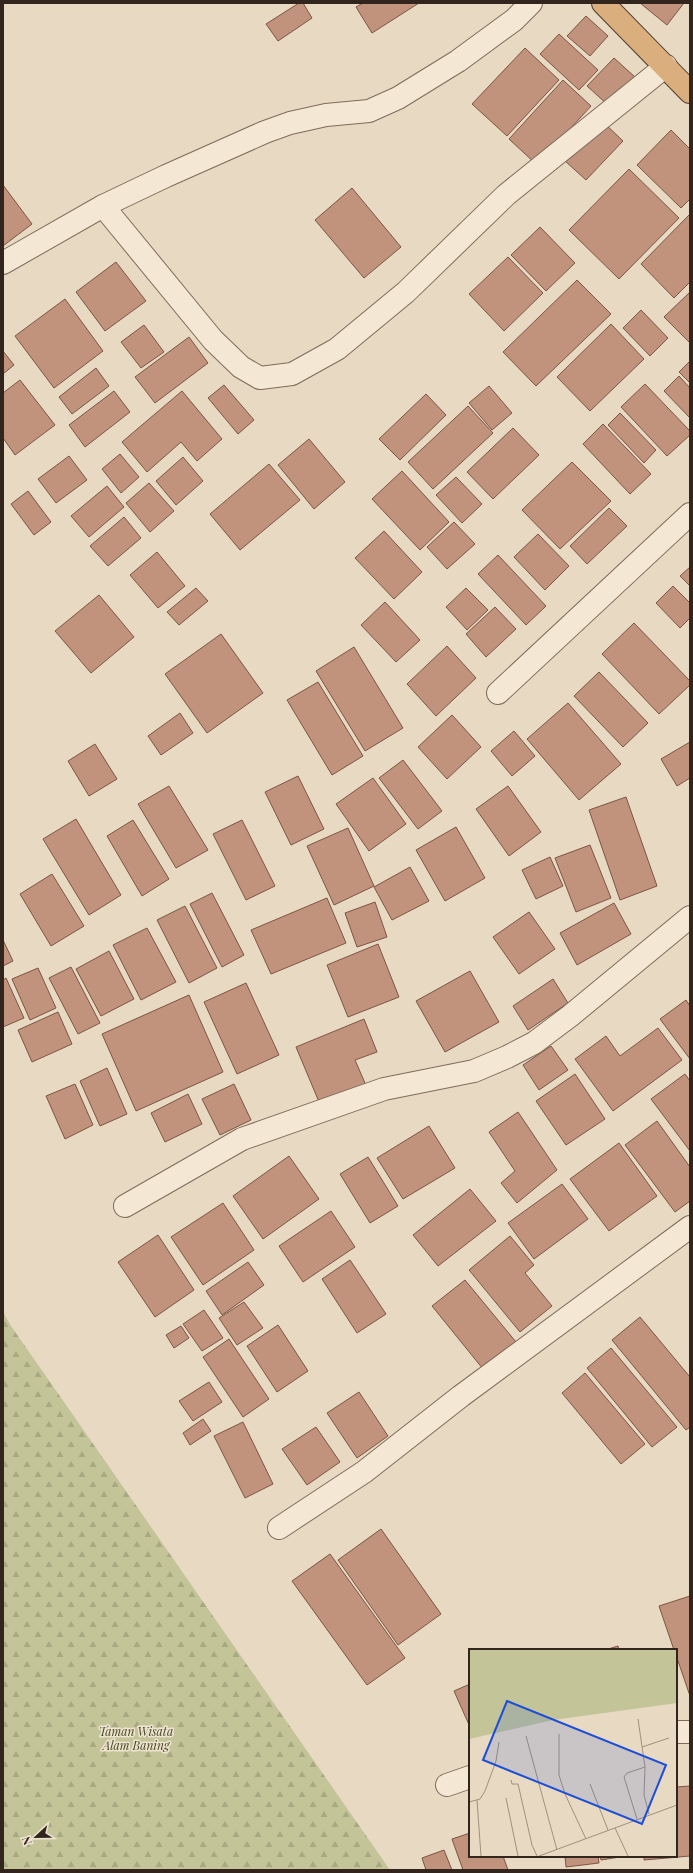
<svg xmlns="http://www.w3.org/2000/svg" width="693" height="1873" font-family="'Playfair Display',serif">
<defs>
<pattern id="forest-firs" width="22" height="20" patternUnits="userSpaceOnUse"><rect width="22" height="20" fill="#c3c498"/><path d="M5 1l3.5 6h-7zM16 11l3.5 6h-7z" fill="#a8a883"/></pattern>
</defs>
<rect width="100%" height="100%" fill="#e8d9c2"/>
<path fill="url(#forest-firs)" d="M3,1312l8,14 379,544h-387z"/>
<g fill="#c1937d" stroke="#7c5544">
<path d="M299,3h4l9,15 -34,23 -12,-17z"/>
<path d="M363,3h56l-47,30 -16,-26z"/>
<path d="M640,3h44l-17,22z"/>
<path d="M586,16l22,20 -18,20 -23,-20z"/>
<path d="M559,34l39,36 -19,20 -39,-36z"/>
<path d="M525,48l34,32 -52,56 -35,-32z"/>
<path d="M614,58l21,19 -26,29 -22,-20z"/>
<path d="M563,80l28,26 -54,59 -28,-26z"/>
<path d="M601,120l22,21 -37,39 -22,-20z"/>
<path d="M671,130l19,19v50l-9,9 -44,-43z"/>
<path d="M629,169l50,49 -60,61 -50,-49z"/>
<path d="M3,185l29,39 -29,22z"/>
<path d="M352,188l49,59 -37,31 -49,-58z"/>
<path d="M690,214v68l-16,16 -33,-34z"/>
<path d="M540,227l35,36 -29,28 -35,-36z"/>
<path d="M508,257l35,36 -39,38 -35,-37z"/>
<path d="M116,262l30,39 -41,30 -29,-39z"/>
<path d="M577,280l34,34 -75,72 -33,-34z"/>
<path d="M690,292v51l-26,-26z"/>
<path d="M65,299l38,52 -49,37 -39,-52z"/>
<path d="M641,310l27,28 -18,18 -27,-28z"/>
<path d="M611,324l33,35 -54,52 -33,-34z"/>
<path d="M144,325l20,27 -23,16 -20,-26z"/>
<path d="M189,337l19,26 -53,40 -20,-26z"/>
<path d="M3,351l11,14 -11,9z"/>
<path d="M690,361v22l-11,-11z"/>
<path d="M96,368l13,18 -37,28 -13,-17z"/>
<path d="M679,376l11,12v30l-26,-27z"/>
<path d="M20,380l35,45 -40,30 -12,-17v-45z"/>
<path d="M645,384l45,47v4l-23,21 -46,-49z"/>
<path d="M224,385l30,35 -16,14 -30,-36z"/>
<path d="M489,386l23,27 -20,17 -23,-27z"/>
<path d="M114,391l16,21 -45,35 -16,-22z"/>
<path d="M182,391l40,48 -25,22 -16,-19 -34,30 -25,-30z"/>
<path d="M426,394l20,21 -46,45 -21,-21z"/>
<path d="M468,406l25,27 -60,56 -25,-27z"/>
<path d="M620,413l36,37 -12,13 -36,-38z"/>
<path d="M603,424l48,50 -21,20 -47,-50z"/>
<path d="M513,428l26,27 -46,44 -26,-27z"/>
<path d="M309,439l36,43 -31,27 -36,-44z"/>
<path d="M120,454l19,23 -18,16 -19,-24z"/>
<path d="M69,456l18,24 -31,23 -18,-24z"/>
<path d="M183,457l20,24 -27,24 -20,-24z"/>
<path d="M572,462l39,39 -51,48 -38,-39z"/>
<path d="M269,464l31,36 -60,50 -30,-36z"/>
<path d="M402,471l47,51 -29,28 -48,-51z"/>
<path d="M456,477l26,27 -20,19 -26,-28z"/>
<path d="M149,483l25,28 -24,21 -24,-29z"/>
<path d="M107,486l17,21 -35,30 -18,-21z"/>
<path d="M28,491l23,31 -17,13 -23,-31z"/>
<path d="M609,508l18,18 -40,38 -17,-18z"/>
<path d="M124,517l17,21 -33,28 -18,-20z"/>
<path d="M454,522l21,22 -28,25 -20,-22z"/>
<path d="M384,531l38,41 -28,27 -39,-41z"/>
<path d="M538,534l31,32 -24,24 -31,-33z"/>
<path d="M157,552l28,34 -27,22 -28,-33z"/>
<path d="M498,555l48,51 -20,19 -48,-51z"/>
<path d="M690,567v19l-10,-10z"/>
<path d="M673,586l17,17v15l-10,10 -24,-25z"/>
<path d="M196,588l12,13 -29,24 -12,-13z"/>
<path d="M466,588l22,22 -21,20 -21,-23z"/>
<path d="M99,595l35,42 -43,36 -36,-42z"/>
<path d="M385,602l35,38 -24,22 -35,-37z"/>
<path d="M495,607l21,22 -30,28 -20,-23z"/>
<path d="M634,623l56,58v4l-31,29 -57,-60z"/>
<path d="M221,634l42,59 -56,40 -42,-59z"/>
<path d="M447,646l29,32 -40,38 -29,-32z"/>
<path d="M354,647l49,81 -38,23 -49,-80z"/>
<path d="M599,672l49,51 -25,24 -49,-51z"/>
<path d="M318,682l45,74 -31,19 -45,-75z"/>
<path d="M568,703l53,61 -42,36 -52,-61z"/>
<path d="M180,713l13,20 -32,22 -13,-19z"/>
<path d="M452,715l29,32 -34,32 -29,-32z"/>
<path d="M514,731l21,25 -23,20 -21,-25z"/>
<path d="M690,742v36l-13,8 -16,-27z"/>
<path d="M95,744l22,35 -28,17 -21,-35z"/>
<path d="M403,760l39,51 -24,18 -39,-51z"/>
<path d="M298,776l26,53 -33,16 -26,-53z"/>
<path d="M373,778l33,46 -37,27 -33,-47z"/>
<path d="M169,786l39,64 -32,18 -38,-64z"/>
<path d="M508,786l33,46 -32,24 -33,-47z"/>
<path d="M626,797l31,89 -37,14 -31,-90z"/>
<path d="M76,819l45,76 -32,20 -46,-76z"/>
<path d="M133,820l36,59 -27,17 -35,-60z"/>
<path d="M242,820l33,66 -29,14 -33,-66z"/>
<path d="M456,827l29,51 -40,23 -29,-51z"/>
<path d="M348,828l26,58 -40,19 -27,-59z"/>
<path d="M590,845l21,53 -35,14 -21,-54z"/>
<path d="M550,857l13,29 -27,13 -14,-29z"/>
<path d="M410,867l19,34 -37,19 -18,-33z"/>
<path d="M52,874l32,52 -33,20 -31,-52z"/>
<path d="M212,893l32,62 -22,12 -32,-63z"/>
<path d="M327,898l19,45 -75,31 -20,-44z"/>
<path d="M375,902l12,35 -30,10 -12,-34z"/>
<path d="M614,903l17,31 -54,31 -17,-32z"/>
<path d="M185,906l32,62 -28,15 -32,-63z"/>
<path d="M529,912l26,37 -36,25 -26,-37z"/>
<path d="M147,928l29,54 -35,18 -28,-55z"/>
<path d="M3,940l10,21 -10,5z"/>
<path d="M378,944l21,53 -51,20 -21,-52z"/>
<path d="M109,951l25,48 -33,17 -25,-47z"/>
<path d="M71,967l29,56 -22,11 -29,-56z"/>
<path d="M38,968l18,40 -26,12 -18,-41z"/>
<path d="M470,971l29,51 -54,30 -29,-51z"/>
<path d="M6,978l18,40 -21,9v-47z"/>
<path d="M553,979l15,24 -40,27 -15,-24z"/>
<path d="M246,983l33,72 -42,19 -33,-72z"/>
<path d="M189,995l34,77 -87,39 -34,-77z"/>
<path d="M686,1000l4,6v53l-30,-40z"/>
<path d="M58,1012l14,32 -40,18 -14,-32z"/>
<path d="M364,1019l13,33 -22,8 13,30 -46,19 -26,-62z"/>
<path d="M658,1028l24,32 -69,51 -38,-52 31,-23 14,20z"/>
<path d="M551,1046l17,24 -29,20 -16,-25z"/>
<path d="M107,1068l20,46 -27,12 -20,-45z"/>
<path d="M575,1074l30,45 -39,26 -30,-44z"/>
<path d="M685,1074l5,7v70l-39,-52z"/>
<path d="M75,1084l18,41 -28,14 -19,-43z"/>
<path d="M234,1084l17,36 -31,15 -18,-36z"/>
<path d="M188,1094l14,30 -37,18 -14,-29z"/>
<path d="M518,1112l39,58 -40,33 -16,-20 14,-12 -26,-39z"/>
<path d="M657,1121l33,46v34l-15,11 -50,-67z"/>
<path d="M429,1126l26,42 -52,31 -26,-41z"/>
<path d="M619,1143l38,53 -48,35 -39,-52z"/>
<path d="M289,1156l30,43 -56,40 -30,-43z"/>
<path d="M368,1157l30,49 -28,17 -30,-49z"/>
<path d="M562,1184l26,35 -54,40 -26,-36z"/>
<path d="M470,1189l26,32 -58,45 -25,-31z"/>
<path d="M223,1203l31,47 -51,35 -32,-48z"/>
<path d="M331,1211l24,36 -52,35 -24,-36z"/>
<path d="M158,1235l36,55 -39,27 -37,-55z"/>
<path d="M510,1236l24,29 -9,8 27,33 -32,26 -51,-62z"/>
<path d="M350,1260l36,54 -29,19 -35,-54z"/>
<path d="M248,1262l16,23 -42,30 -16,-24z"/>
<path d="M465,1280l51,62 -33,27 -51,-63z"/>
<path d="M244,1302l19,26 -26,17 -18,-27z"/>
<path d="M204,1310l19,28 -21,13 -19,-27z"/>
<path d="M640,1317l50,60v50l-4,3 -74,-90z"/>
<path d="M278,1325l30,46 -31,21 -30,-46z"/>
<path d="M181,1326l8,12 -15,10 -8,-13z"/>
<path d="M229,1339l40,60 -26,18 -40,-60z"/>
<path d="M611,1348l66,79 -25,20 -65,-79z"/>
<path d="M585,1373l60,71 -24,20 -59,-71z"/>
<path d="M209,1382l13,20 -29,19 -14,-20z"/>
<path d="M359,1392l29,44 -31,22 -30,-45z"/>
<path d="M203,1419l8,12 -21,14 -7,-12z"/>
<path d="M243,1422l30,62 -28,14 -31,-62z"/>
<path d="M316,1427l24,35 -33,23 -25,-36z"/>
<path d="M381,1529l60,85 -43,31 -60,-85z"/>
<path d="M330,1554l75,104 -38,27 -75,-104z"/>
<path d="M690,1596v100l-14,-41v-5h-2l-15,-44z"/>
<path d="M618,1646l1,4h-14z"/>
<path d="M470,1684v43l-16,-36z"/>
<path d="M690,1786v70l-46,4v-4h32v-69z"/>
<path d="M470,1833v23h33l5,14h-45l-11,-31z"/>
<path d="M444,1850l8,20h-26l-4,-12z"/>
<path d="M565,1856h33l1,7 -33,4z"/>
<path d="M600,1856h26l-25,4z"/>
</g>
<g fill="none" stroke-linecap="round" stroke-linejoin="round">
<defs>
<g id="minor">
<path d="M103,206l110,134 28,27 19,11 32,-4 45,-25 69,-57 100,-97 160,-129"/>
<path d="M3,263l100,-57 63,-30 99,-44 25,-9 36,-8 43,-4 29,-13 60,-37 56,-41 17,-17"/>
<path d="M498,693l192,-179"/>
<path d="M125,1206l117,-67 142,-50 90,-18 33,-14 27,-14 36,-27 120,-99"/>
<path d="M279,1528l85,-56 97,-76 229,-169"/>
<path d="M676,1732h14"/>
<path d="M447,1785l23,-8"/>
</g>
<path id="trunk" d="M603,3l87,89"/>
</defs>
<use href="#minor" stroke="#7f6b5c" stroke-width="24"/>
<use href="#trunk" stroke="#4e3b2f" stroke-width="24"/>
<use href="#minor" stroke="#f4e8d4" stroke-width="22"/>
<use href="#trunk" stroke="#daae7d" stroke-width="22"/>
</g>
<g text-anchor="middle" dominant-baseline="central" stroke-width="3" stroke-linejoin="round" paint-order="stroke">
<g font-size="12" font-style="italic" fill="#454b27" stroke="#f0e4d1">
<text x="136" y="1731">Taman Wisata<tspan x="136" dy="14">Alam Baning</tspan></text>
</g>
</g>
<g transform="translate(469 1649)">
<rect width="208" height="208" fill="#e8d9c2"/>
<path d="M0,1h208v53l-124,17 -84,19z" fill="#c3c498"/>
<path fill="none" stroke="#9f9180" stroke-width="1" d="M169,70l7,48 -1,28 5,19M90,85v41l6,19 21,45M57,87l31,114M173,98l27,-9M42,131l1,4h6l14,61 5,11M121,135l18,46M37,149l12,58M8,151l4,56M0,153l11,-3 5,-8 11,-30 3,-19M168,170l-13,-42 3,-4 18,-6M146,179l13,28M70,207l138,-51"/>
<path fill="#1d4ed8" fill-opacity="0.15" stroke="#1d4ed8" stroke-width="2" d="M38,52l159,64 -24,59 -159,-64z"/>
<rect width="208" height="208" fill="none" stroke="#31251e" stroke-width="2"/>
</g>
<rect width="693" height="1873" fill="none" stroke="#31251e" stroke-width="8"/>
<g transform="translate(36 1837) rotate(248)" stroke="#f0e4d1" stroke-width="3" paint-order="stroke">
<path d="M0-3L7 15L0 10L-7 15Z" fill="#31251e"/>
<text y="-6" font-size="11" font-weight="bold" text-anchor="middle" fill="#31251e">N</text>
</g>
</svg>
